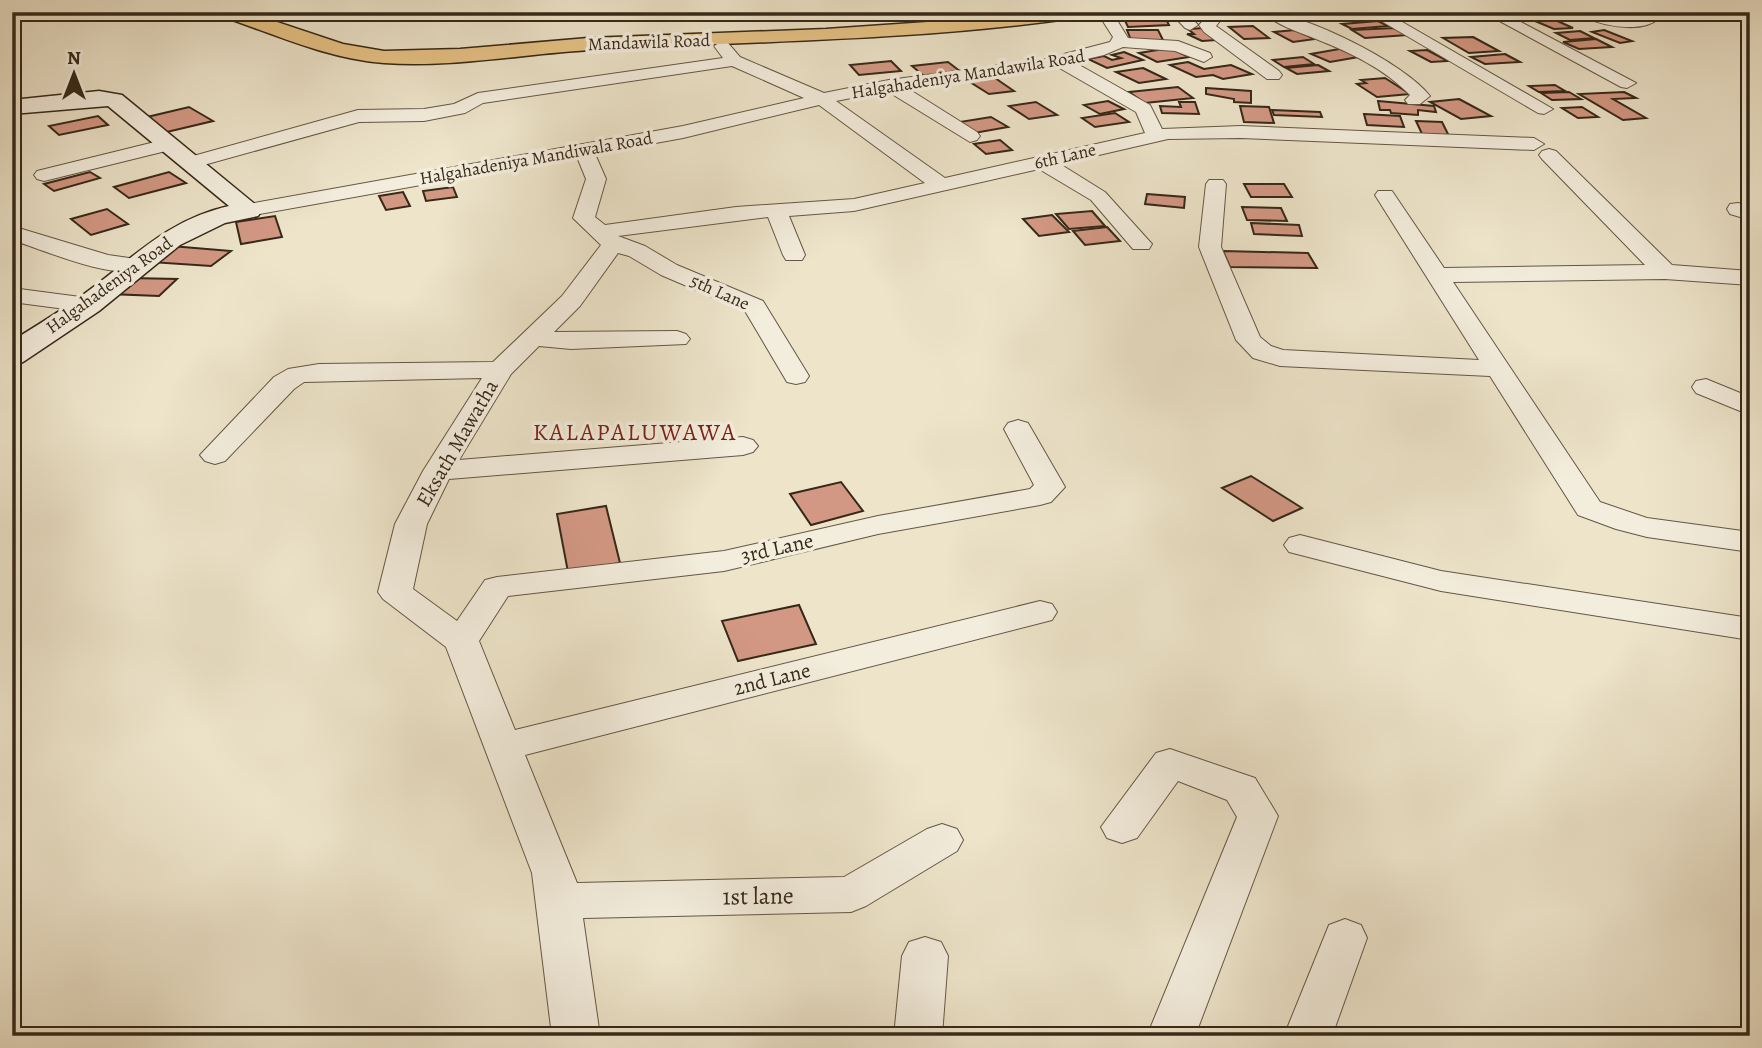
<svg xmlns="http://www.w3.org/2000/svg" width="1762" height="1048" font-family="Alegreya,serif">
<rect width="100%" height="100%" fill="#ede4ca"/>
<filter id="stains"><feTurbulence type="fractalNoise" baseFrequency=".00286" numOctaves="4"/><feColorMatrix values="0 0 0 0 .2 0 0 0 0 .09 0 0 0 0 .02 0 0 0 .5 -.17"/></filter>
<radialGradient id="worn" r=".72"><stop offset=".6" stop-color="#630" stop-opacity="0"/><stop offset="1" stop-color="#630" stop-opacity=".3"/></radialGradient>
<g fill="#d39884" stroke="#362818" stroke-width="2">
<path d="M1121,12h40l3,6h-14l1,3h16l2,4 -41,2z"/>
<path d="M1360,12l7,5 -26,1 -6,-5z"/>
<path d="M1400,12h22l11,7 -21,1z"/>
<path d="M1493,12h27l15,6 -20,2z"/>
<path d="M1553,19l20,9 -19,1 -19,-8z"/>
<path d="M1378,21l10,5 -36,3 -10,-5z"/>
<path d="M1253,26l16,12 -25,1 -15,-12z"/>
<path d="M1204,28l14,12 -16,1 -15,-7h7l-6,-5z"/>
<path d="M1395,28l13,7 -43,3 -13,-8z"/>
<path d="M1127,30h31l5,10h-32z"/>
<path d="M1295,30l20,9 -22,3 -19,-10z"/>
<path d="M1604,30l28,11 -12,2 -28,-11z"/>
<path d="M1580,31l14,7 -24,2 -14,-7z"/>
<path d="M1473,37l26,14 -30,2 -26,-15z"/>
<path d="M1596,39l16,8 -33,2 -16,-7z"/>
<path d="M1170,48l19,9 -32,5 -18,-9z"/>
<path d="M1345,48l19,8 -34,6 -19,-8z"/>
<path d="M1427,50l21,11 -17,1 -21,-11z"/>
<path d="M1124,52l19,8 -36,8 -19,-9 16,-3 8,4 9,-2 -9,-3z"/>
<path d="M1505,54l15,8 -35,2 -14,-7z"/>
<path d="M1303,57l11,7 -30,3 -11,-7z"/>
<path d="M891,61l10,10 -42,4 -9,-10z"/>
<path d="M948,62l13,10 -37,4 -12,-10z"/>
<path d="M1188,62l16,7 27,-4 21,9 -29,5 -10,-4 -17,2 -26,-12z"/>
<path d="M1318,65l11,6 -32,3 -11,-6z"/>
<path d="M1143,68l23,11 -27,4 -23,-11z"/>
<path d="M995,78l19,13 -25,3 -19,-12z"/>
<path d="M1385,78l25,16 -33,3 -20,-13 9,-1 -5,-3z"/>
<path d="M1555,85l10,6 -26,1 -10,-6z"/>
<path d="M1178,87l15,11 -48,5 -16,-11z"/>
<path d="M1206,88l45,3v12l-17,-1v-3l-28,-5z"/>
<path d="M1569,92l12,7 -29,1 -11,-7z"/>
<path d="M1624,92l12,6 -23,1 33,19 -23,2 -44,-26z"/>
<path d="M1459,99l32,17 -30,3 -31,-17z"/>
<path d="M1108,101l16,8 -24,5 -16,-9z"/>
<path d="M1378,101l56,5 2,6 -18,-2v5l-27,-2 -1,-3h-10z"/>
<path d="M1036,102l21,13 -28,4 -20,-13z"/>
<path d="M1179,102h16l4,12 -37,-1 -2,-7 21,1z"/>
<path d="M1240,106l29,1 5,16 -30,-1z"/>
<path d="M189,107l24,14 -46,11 -24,-14z"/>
<path d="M1582,107l16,10 -20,1 -16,-10z"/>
<path d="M1272,110l48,2 2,5 -48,-2z"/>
<path d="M1115,113l14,9 -34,5 -13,-9z"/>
<path d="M1364,114l36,2 4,11 -37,-2z"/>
<path d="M98,116l10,9 -49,10 -10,-9z"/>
<path d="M991,117l17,10 -45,8 -16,-11z"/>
<path d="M1416,121l26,1 8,16 -27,-2z"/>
<path d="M1000,140l12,10 -26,4 -12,-10z"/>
<path d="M90,172l10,6 -46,13 -10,-7z"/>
<path d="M169,172l17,11 -57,15 -15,-11z"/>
<path d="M1244,184h40l8,13h-41z"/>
<path d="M453,187l4,10 -31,4 -3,-10z"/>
<path d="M403,192l7,14 -24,4 -7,-14z"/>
<path d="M1147,194l38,3 -1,11 -39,-4z"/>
<path d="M1242,207l39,1 6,13 -40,-1z"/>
<path d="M107,209l21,15 -37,11 -20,-16z"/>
<path d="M1092,211l13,15 -36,3 -13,-15z"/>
<path d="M1052,215l17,17 -30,4 -16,-17z"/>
<path d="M275,216l7,21 -41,7 -5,-22z"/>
<path d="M1251,223l48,2 3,11 -48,-2z"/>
<path d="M1107,227l13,14 -35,4 -12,-14z"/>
<path d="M171,246l60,5 -20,15 -61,-4z"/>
<path d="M1223,251l85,2 9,15 -87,-1z"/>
<path d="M129,278l48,1 -18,17 -49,-2z"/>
<path d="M1251,476l51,32 -29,13 -51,-33z"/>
<path d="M841,482l22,29 -52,14 -21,-31z"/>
<path d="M606,506l14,57 -52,9 -11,-58z"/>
<path d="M799,605l17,39 -78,17 -16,-40z"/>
</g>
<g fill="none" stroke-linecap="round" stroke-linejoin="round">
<defs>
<g id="street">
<path d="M1097,12h15l16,26 50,3 32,12 2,4 -8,5 -29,-11 -52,-4 -19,8 -30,7 76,43 12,24 79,-3 293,12 10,6 -10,6 -293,-12 -73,1 -108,25 45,28 47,52 -3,5h-16l-42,-49 -52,-31 -185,42 -65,5 16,39 -3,5h-16l-3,-5 -15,-38 -150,19 27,10 32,19 86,36 46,75 -4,6 -9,2 -9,-2 -42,-71 -84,-36 -32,-19 -11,-3 -38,53 -26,26 123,-1 9,3 4,5 -4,5 -115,5 -32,-3 -28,28 -52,86 284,-23 10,3 5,6 -5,6 -10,3 -294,24 -22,45 -14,65 44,32 28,-41 12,-3 227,-26 154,-35 152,-27 4,-4 -30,-56 4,-6 10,-3 10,3 37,64 -14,15 -11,3 -162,29 -154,37 -216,25 -29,45 36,89 525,-129 12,3 5,8 -5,8 -527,135 52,128 267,-6 83,-48 15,-5 15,5 6,11 -6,11 -91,55 -15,6 -268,6 17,118h-48l-20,-163 -86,-226 -63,-48 -5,-7 17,-68 28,-53 59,-93 -178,4 -10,7 -69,72 -10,3 -10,-3 -5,-6 74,-78 14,-8 31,-5 174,-2 69,-66 39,-51 -28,-27 13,-39 -9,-22 -328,59 -8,-1 -3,-5 3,-5 8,-1 434,-78 121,-28 -72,-32 -249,37 -18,10 -41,8 -65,1 -166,46 -7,-2 -3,-4 3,-4 172,-48 66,-1 30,-5 24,-11 245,-35 -9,-12 8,-5 6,2 12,14 84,36 65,-13 156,-21 65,-17 3,-5zM1056,66l80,46 9,21 -200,45 -109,-77 51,-10 83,51 7,-2 3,-4 -3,-4 -70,-44zM819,105l106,78 -71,16 -118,8 -131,18 -10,-8 11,-38 -11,-25 88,-16z"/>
<path d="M1170,12h16l12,13 -8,5 -5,-2z"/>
<path d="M1211,12h16l-11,14 63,45 3,4 -3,4h-12l-63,-47 -5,-7z"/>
<path d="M1263,12c39,0 142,51 167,84l-10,8h-12l-3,-4 5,-5c-27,-27 -59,-42 -94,-56 -17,-7 -41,-14 -53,-27z"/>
<path d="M1366,12h19l168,97 -9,5 -6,-1z"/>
<path d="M1483,12h19l134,71 -9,5 -6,-1z"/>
<path d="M1578,12h22l15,6 26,-3 -1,-3h15l3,7c-16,15 -65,7 -80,-7z"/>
<path d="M167,139l7,2 3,4 -3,4 -130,32 -7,-2 -3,-4 3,-4z"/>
<path d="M1549,149l7,2 116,114 78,6v14l-85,-6 -212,3 147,220 47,16 103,14v20l-103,-15 -31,-8 -38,-14 -88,-139 -210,-10 -27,-8 -17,-18 -37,-93 7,-63 3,-4h14l3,4 -5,63 39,90 11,9 12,4 196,10 -104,-165 3,-4h14l52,77 201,-3 -103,-106 -3,-4 3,-4z"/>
<path d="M1738,203l12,3v14l-20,-6 -3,-5 3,-5z"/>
<path d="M12,226l96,29 35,5 4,5 -4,5c-35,9 -96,-19 -131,-30z"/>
<path d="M12,288l76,10 9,2 3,5 -3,5 -9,2 -76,-10z"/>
<path d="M1706,379l44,18v18l-54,-22 -4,-6 4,-6z"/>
<path d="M1300,535l141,36 309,47v22l-309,-49 -152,-39 -5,-7 5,-7z"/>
<path d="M1170,749l85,29 23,38 -83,220h-48l90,-219 -10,-17 -49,-19 -41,57 -15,5 -15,-5 -6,-11 55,-74z"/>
<path d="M1345,919l16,6 6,13 -35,98h-48l45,-111z"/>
<path d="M925,937l16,5 7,14 -6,80h-48l8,-80 7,-14z"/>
</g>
<path id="secondary" d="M99,91l23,4 140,115 -4,6 -33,7 -45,22 -81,66 -76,51 -11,3v-24c22,-14 44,-27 65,-42 52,-36 86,-78 152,-93l-121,-100 -96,8v-14z"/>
<path id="primary" d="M219,12h28l96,32 41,7 76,-2 128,-11 238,-9 174,-12 35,-5h49l-9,6c-161,23 -323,23 -485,32 -67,4 -140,18 -206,13 -56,-4 -110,-29 -163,-47z"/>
</defs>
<use href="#street" stroke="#645744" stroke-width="2"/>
<use href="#secondary" stroke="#362818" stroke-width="3"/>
<use href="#primary" stroke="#362818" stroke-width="3"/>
<use href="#street" fill="#f3eddd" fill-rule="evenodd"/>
<use href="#secondary" fill="#f3eddd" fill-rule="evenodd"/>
<use href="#primary" fill="#e6c285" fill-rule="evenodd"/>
</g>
<g text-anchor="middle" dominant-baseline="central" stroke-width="7" stroke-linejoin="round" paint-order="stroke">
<g font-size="18" fill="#362818" stroke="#f3eddd">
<text transform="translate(649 42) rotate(-2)">Mandawila Road</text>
<text transform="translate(968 74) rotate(-9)">Halgahadeniya Mandawila Road</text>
<text transform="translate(1065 156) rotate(-13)">6th Lane</text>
<text transform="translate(536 158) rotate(-10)">Halgahadeniya Mandiwala Road</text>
<text transform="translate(109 285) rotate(-36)">Halgahadeniya Road</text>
<text transform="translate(720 292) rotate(24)">5th Lane</text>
</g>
<g font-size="21" fill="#362818" stroke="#f3eddd">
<text transform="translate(457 443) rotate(-60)">Eksath Mawatha</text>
<text transform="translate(777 548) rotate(-13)">3rd Lane</text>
<text transform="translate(772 679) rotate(-14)">2nd Lane</text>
</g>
<g font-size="24" letter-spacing="2" fill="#7a1f14" stroke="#f3eddd">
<text x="635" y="432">KALAPALUWAWA</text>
</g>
<g font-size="24" fill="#362818" stroke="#f3eddd">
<text transform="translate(758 896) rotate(-1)">1st lane</text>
</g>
</g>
<rect width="1762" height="1048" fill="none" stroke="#ede4ca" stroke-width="42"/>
<rect x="14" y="14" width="1734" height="1020" fill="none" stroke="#362818" stroke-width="3.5"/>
<rect x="21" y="21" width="1720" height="1006" fill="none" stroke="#362818" stroke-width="2"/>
<g transform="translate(74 74)" stroke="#f3eddd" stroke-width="5" paint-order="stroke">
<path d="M0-5L12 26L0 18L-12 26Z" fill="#362818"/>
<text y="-10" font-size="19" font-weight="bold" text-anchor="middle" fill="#362818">N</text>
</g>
<rect width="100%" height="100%" filter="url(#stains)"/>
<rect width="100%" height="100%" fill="url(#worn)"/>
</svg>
